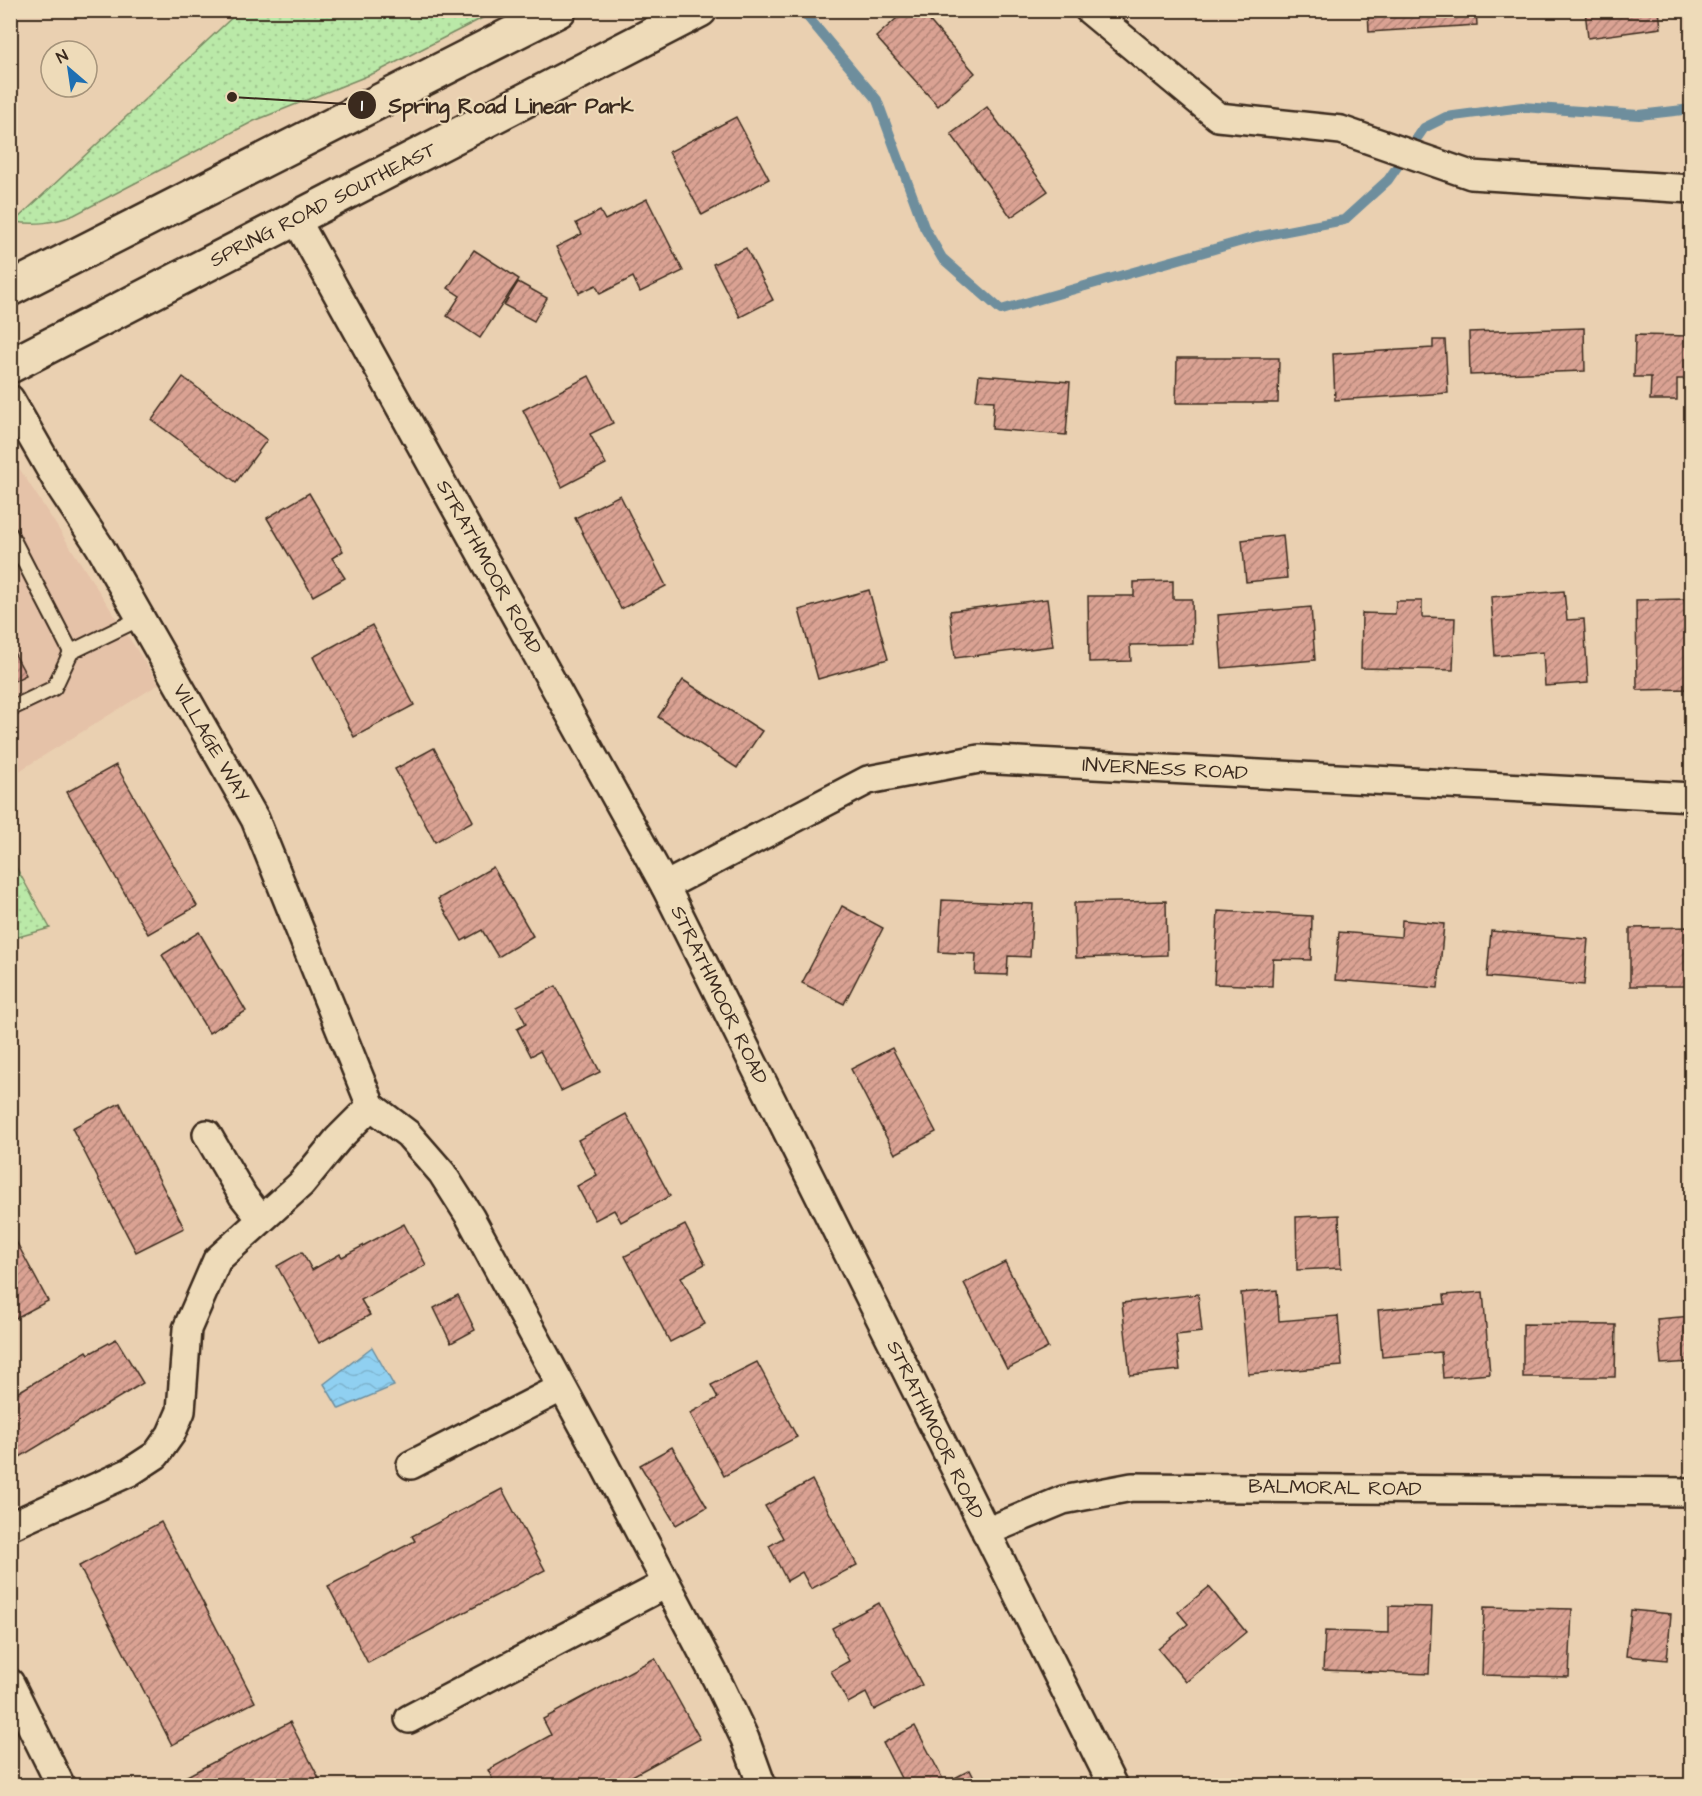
<svg xmlns="http://www.w3.org/2000/svg" width="1702" height="1796" font-family="'Architects Daughter',sans-serif">
<defs>
<pattern id="green-dots" width="8" height="8" patternUnits="userSpaceOnUse" patternTransform="scale(1.5)"><rect width="8" height="8" fill="#bae9a8"/><path d="M2 2h.1M6 6h.1" fill="none" stroke="#a1c890" stroke-width="1.8" stroke-linecap="round"/></pattern>
<pattern id="water-waves" width="16" height="10" patternUnits="userSpaceOnUse" patternTransform="scale(1.5)"><rect width="16" height="10" fill="#90d0f1"/><path d="M0 5q4-4 8 0t8 0" fill="none" stroke="#7db3ce"/></pattern>
<pattern id="building-hatch" width="6" height="6" patternUnits="userSpaceOnUse" patternTransform="scale(1.5)"><rect width="6" height="6" fill="#daa293"/><path d="M-1 1l2-2M0 6l6-6M5 7l2-2" fill="none" stroke="#b28477"/></pattern>
</defs>
<rect width="100%" height="100%" fill="#ead0b1"/>
<filter id="ink" filterUnits="userSpaceOnUse"><feTurbulence type="fractalNoise" baseFrequency=".0167" numOctaves="2"/><feDisplacementMap in="SourceGraphic" scale="12" xChannelSelector="R" yChannelSelector="G"/><feConvolveMatrix kernelMatrix="1 2 1 2 8 2 1 2 1" color-interpolation-filters="sRGB"/></filter>
<g filter="url(#ink)">
<path fill="#e5c2a8" d="M10,454l149,230 -148,92h-1z"/>
<g fill="url(#green-dots)" stroke="#7a8a63" stroke-width="1.5">
<path d="M239,11h257l-119,61 -123,49 -180,94c-21,8 -37,10 -60,7z"/>
<path d="M11,858l39,70 -39,11z"/>
</g>
<path fill="url(#water-waves)" stroke="#6e8e9d" stroke-width="1.5" d="M372,1347l22,39 -55,23 -15,-25z"/>
<g fill="none" stroke-linecap="round" stroke-linejoin="round">
<path stroke="#6e8e9d" stroke-width="10" d="M802,10l75,90 47,127 18,31 59,52 255,-73 88,-17 44,-40 36,-52 22,-11 76,-10 117,8 53,-6"/>
</g>
<g fill="url(#building-hatch)" stroke="#3b2a1e" stroke-width="1.5">
<path d="M906,10h14l55,63 -37,33 -62,-69z"/>
<path d="M1368,10h108l1,15 -108,7z"/>
<path d="M1585,10h74l2,18 -73,10z"/>
<path d="M987,107l61,84 -37,26 -60,-83z"/>
<path d="M736,117l33,62 -67,36 -33,-63z"/>
<path d="M647,199l36,72 -43,21 -7,-15 -33,17 -4,-9 -17,8 -23,-46 26,-13 -6,-11 24,-12 5,9z"/>
<path d="M746,248l27,52 -33,17 -27,-53z"/>
<path d="M474,250l45,29 -39,59 -33,-22 13,-20 -12,-8z"/>
<path d="M518,282l29,16 -13,23 -30,-16z"/>
<path d="M1584,328l1,43 -115,4 -1,-43z"/>
<path d="M1635,335l57,1v43h-15v21h-27l1,-23h-17z"/>
<path d="M1433,340h12l3,53 -113,7 -2,-46 100,-6z"/>
<path d="M1177,358h102l-1,45h-102z"/>
<path d="M979,375l91,7 -4,53 -74,-6 2,-28 -18,-1z"/>
<path d="M589,376l24,47 -23,11 16,30 -44,23 -39,-77z"/>
<path d="M183,377l84,63 -31,42 -84,-62z"/>
<path d="M309,493l34,58 -11,7 13,20 -32,18 -46,-78z"/>
<path d="M620,495l46,91 -45,23 -46,-91z"/>
<path d="M1283,535l4,43 -41,4 -4,-42z"/>
<path d="M1173,581v18h19l1,45 -63,1 1,16 -42,1 -1,-66h46v-14z"/>
<path d="M869,590l19,69 -70,20 -19,-69z"/>
<path d="M1564,591l3,29 17,-1 4,64 -43,3 -2,-34 -48,4 -4,-59z"/>
<path d="M1047,599l6,47 -98,12 -5,-47z"/>
<path d="M1686,599l1,45h5v45l-55,1 -1,-90z"/>
<path d="M1396,601h26v16l33,1 -2,52 -92,-2 1,-55 33,1z"/>
<path d="M1311,607l4,53 -93,8 -4,-53z"/>
<path d="M372,625l42,80 -60,32 -41,-80z"/>
<path d="M10,645l16,30 -16,8z"/>
<path d="M683,680l79,51 -25,37 -79,-51z"/>
<path d="M434,748l39,73 -38,21 -40,-73z"/>
<path d="M116,765l81,141 -49,28 -81,-142z"/>
<path d="M493,867l40,69 -35,21 -16,-27 -20,11 -24,-42z"/>
<path d="M942,900l91,4 -3,53 -22,-1 -1,19 -32,-1 1,-20 -37,-2z"/>
<path d="M1166,901l1,54 -91,3 -2,-55z"/>
<path d="M842,906l41,22 -39,76 -42,-21z"/>
<path d="M1218,911l94,5 -1,44 -38,-1 -1,27 -58,-2z"/>
<path d="M1402,920l42,4 -6,64 -103,-8 4,-48 62,5z"/>
<path d="M1692,927v59h-62v-58z"/>
<path d="M1491,931l97,8 -4,46 -97,-8z"/>
<path d="M199,932l47,79 -37,22 -47,-78z"/>
<path d="M556,986l44,86 -39,19 -21,-40 -9,5 -14,-27 9,-5 -9,-18z"/>
<path d="M892,1048l44,84 -41,22 -44,-85z"/>
<path d="M120,1103l64,125 -48,24 -64,-124z"/>
<path d="M626,1114l44,82 -49,26 -7,-12 -19,10 -18,-34 20,-11 -19,-35z"/>
<path d="M1339,1215l2,53 -44,2 -1,-53z"/>
<path d="M404,1224l22,41 -65,35 9,15 -51,28 -42,-77 25,-14 10,18 28,-16 2,3z"/>
<path d="M685,1225l20,39 -24,13 24,47 -35,18 -45,-86z"/>
<path d="M10,1230l38,71 -38,20z"/>
<path d="M1005,1262l43,86 -41,21 -43,-86z"/>
<path d="M1277,1290l2,31 59,-5 4,50 -94,8 -7,-81z"/>
<path d="M1483,1292l7,82 -47,4 -2,-26 -59,5 -4,-47 67,-6 -1,-9z"/>
<path d="M1198,1294l4,38 -26,3 4,35 -50,5 -8,-72z"/>
<path d="M458,1295l17,35 -24,13 -17,-35z"/>
<path d="M1692,1316v46l-31,2 -4,-45z"/>
<path d="M1523,1324l93,1 -1,52h-92z"/>
<path d="M116,1339l27,44 -133,80v-66l77,-46 2,3z"/>
<path d="M757,1362l40,75 -73,39 -34,-63 28,-15 -7,-13z"/>
<path d="M672,1447l35,60 -31,18 -36,-60z"/>
<path d="M812,1480l45,85 -46,24 -9,-17 -15,9 -18,-35 14,-8 -18,-32z"/>
<path d="M502,1489l43,81 -177,93 -40,-77 87,-45 -3,-5z"/>
<path d="M161,1522l94,180 -83,43 -93,-179z"/>
<path d="M1209,1587l37,45 -60,50 -28,-33 30,-25 -10,-12z"/>
<path d="M879,1603l43,82 -48,25 -8,-17 -18,10 -17,-32 18,-10 -17,-33z"/>
<path d="M1389,1606l43,1 -3,67 -106,-4 2,-39 64,2z"/>
<path d="M1484,1607l88,2 -3,68 -87,-2z"/>
<path d="M1631,1610l40,4 -4,46 -41,-4z"/>
<path d="M655,1658l45,81 -86,47h-118l-8,-16 63,-35 -8,-16z"/>
<path d="M290,1722l33,64h-155z"/>
<path d="M915,1726l30,57 25,-13 8,16h-73l-22,-43z"/>
</g>
<g fill="none" stroke-linecap="round" stroke-linejoin="round">
<defs>
<g id="lane">
<path d="M10,534l61,118 70,-34"/>
<path d="M10,709l44,-21 17,-36"/>
</g>
<g id="street">
<path d="M1089,10l129,107 123,13 130,45 221,14"/>
<path d="M296,219l369,667 448,900"/>
<path d="M10,399l51,89 39,59 155,272 116,287"/>
<path d="M665,886l203,-106 111,-21 713,38"/>
<path d="M371,1106l37,28 34,39 28,44 134,247 112,214 29,61 17,47"/>
<path d="M207,1134l36,62 18,23"/>
<path d="M411,1465l150,-77"/>
<path d="M10,1526l120,-54 26,-17 15,-21 10,-23 6,-82 30,-69 84,-76 37,-45 33,-33"/>
<path d="M986,1532l77,-32 69,-13 560,5"/>
<path d="M10,1683l51,103"/>
<path d="M409,1719l257,-135"/>
</g>
<g id="secondary">
<path d="M10,289l549,-279"/>
<path d="M10,366l690,-356"/>
</g>
</defs>
<use href="#lane" stroke="#3b2a1e" stroke-width="18"/>
<use href="#street" stroke="#3b2a1e" stroke-width="32"/>
<use href="#secondary" stroke="#3b2a1e" stroke-width="38"/>
<use href="#lane" stroke="#eedbb9" stroke-width="14"/>
<use href="#street" stroke="#eedbb9" stroke-width="27"/>
<use href="#secondary" stroke="#eedbb9" stroke-width="33"/>
</g>
</g>
<g text-anchor="middle" dominant-baseline="central" stroke-width="4.5" stroke-linejoin="round" paint-order="stroke">
<g font-size="20" fill="#3b2a1e" stroke="#eedbb9">
<text transform="translate(323 205) rotate(-27)">SPRING ROAD SOUTHEAST</text>
<text transform="translate(489 567) rotate(61)">STRATHMOOR ROAD</text>
<text transform="translate(211 743) rotate(60)">VILLAGE WAY</text>
<text transform="translate(1165 769) rotate(3)">INVERNESS ROAD</text>
<text transform="translate(719 995) rotate(64)">STRATHMOOR ROAD</text>
<text transform="translate(935 1430) rotate(64)">STRATHMOOR ROAD</text>
<text transform="translate(1335 1488) rotate(1)">BALMORAL ROAD</text>
</g>
</g>
<path fill="none" stroke="#3b2a1e" stroke-width="2" d="M232 97L362 105"/>
<g fill="#3b2a1e" stroke="#eedbb9" stroke-width="2">
<circle cx="232" cy="97" r="6"/>
<circle cx="362" cy="105" r="15"/>
</g>
<g font-size="18" text-anchor="middle" font-weight="bold" fill="#fff">
<text x="362" y="111">1</text>
</g>
<g font-size="21" text-anchor="middle" font-weight="bold" fill="#3b2a1e" stroke="#eedbb9" stroke-width="4.5" stroke-linejoin="round" paint-order="stroke">
<text x="511" y="113">Spring Road Linear Park</text>
</g>
<rect width="1702" height="1796" fill="none" stroke="#eedbb9" stroke-width="36"/>
<rect x="18" y="18" width="1666" height="1760" fill="none" stroke="#3b2a1e" stroke-width="2" filter="url(#ink)"/>
<g transform="translate(69 69) rotate(331)"><circle r="28" fill="#eedbb9" stroke="#a6947b" stroke-width="1.5"/>
<path d="M0-4.5L10 22L0 15L-10 22Z" fill="#1f6fb2"/>
<text y="-9" font-size="16" font-weight="bold" text-anchor="middle" fill="#3b2a1e">N</text>
</g>
</svg>
